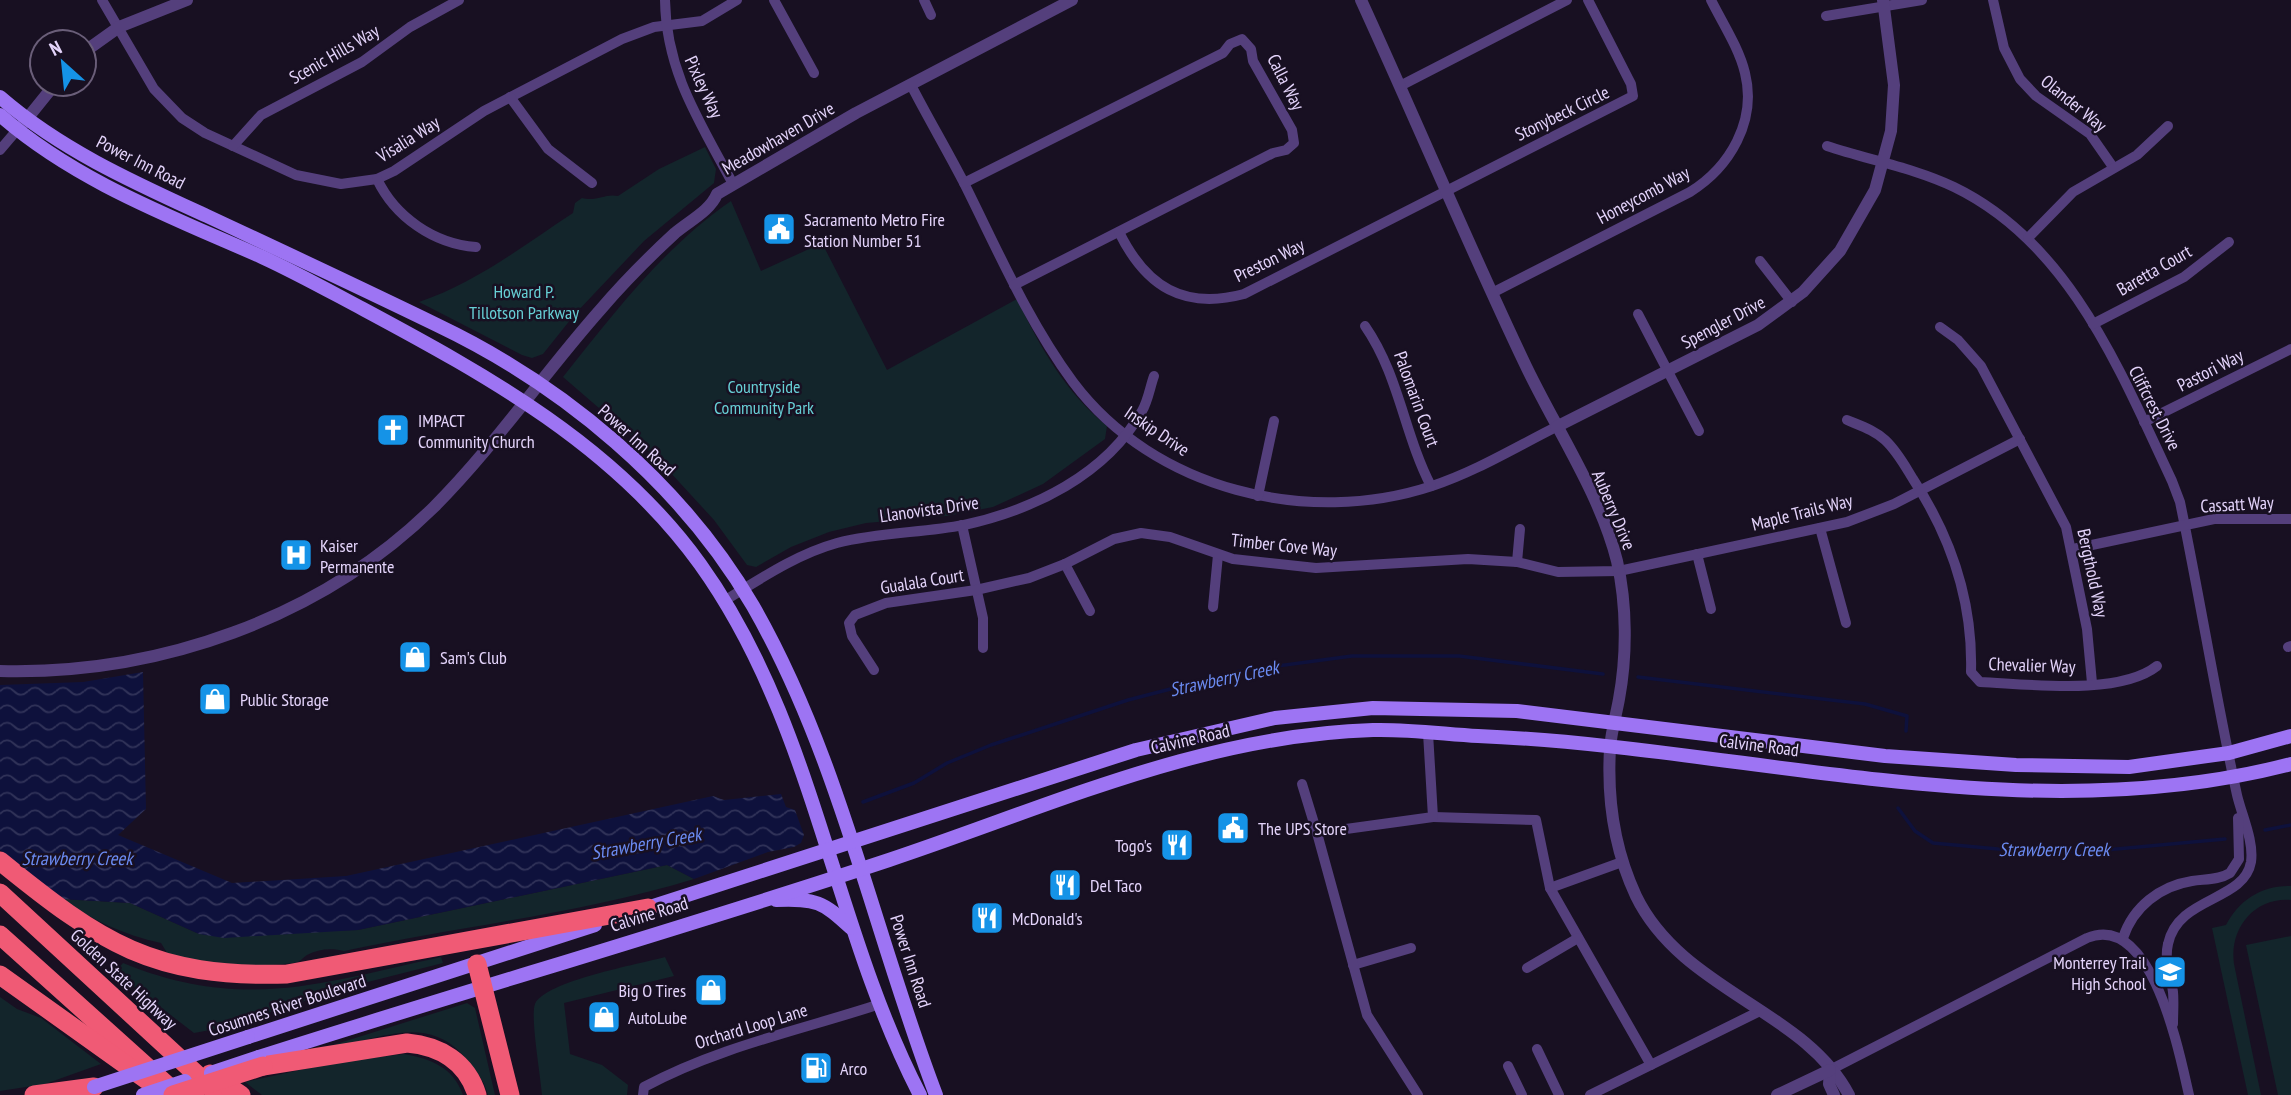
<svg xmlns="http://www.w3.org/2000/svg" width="2291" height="1095" font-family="'PT Sans Narrow',sans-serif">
<defs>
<pattern id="water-waves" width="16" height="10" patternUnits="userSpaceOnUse" patternTransform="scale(1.75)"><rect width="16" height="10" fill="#0e113c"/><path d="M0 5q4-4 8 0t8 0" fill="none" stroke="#313359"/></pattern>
</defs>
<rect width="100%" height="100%" fill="#181022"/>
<g fill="#13252b">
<path d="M705,147l11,22 -2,14 -70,58 -69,73 -32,40 -11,4 -10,-3 -103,-53c57,-19 105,-57 154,-89l2,-10 7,-5c15,4 23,-5 36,-2l41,-27z"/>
<path d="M731,201l30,70 61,-28 65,127 130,-71c23,48 48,93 90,127l-2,13 -62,45 -50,23 -46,9 -81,7 -37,9 -38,15 -35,20 -9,-2 -33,-45 -56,-61 -95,-82c52,-65 99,-128 168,-176z"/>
<path d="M667,865l27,14c-114,35 -234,47 -350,72 -12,-3 -26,-2 -37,4 -6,4 -6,7 -14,8 -42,5 -82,1 -124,-7l-8,-13c-37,-8 -69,-23 -100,-44l69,4 69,31 159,-4z"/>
<path d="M2291,886v14c-37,-3 -62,29 -57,64l27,131h-13l-36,-167 14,-3c13,-25 36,-40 65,-39z"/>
<path d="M2291,936v159h-13l-32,-150z"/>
<path d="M441,957l2,6 -95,24 -127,41 -27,5 -79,-61 8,-9c120,49 199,20 318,-6z"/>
<path d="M665,957l9,19 -110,27 6,51 32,11 26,20 -1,10h-85c-1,-17 -12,-79 -7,-91 10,-23 105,-40 130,-47z"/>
<path d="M0,997l17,12 24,9 60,46 -56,20 -45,7z"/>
<path d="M467,1003l8,5 20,87h-7c-4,-16 -15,-29 -26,-41 -42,-44 -95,-8 -145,-4z"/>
<path d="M404,1054c27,5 49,13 59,41h-201l-17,-13 92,-20z"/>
</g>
<path fill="url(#water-waves)" d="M143,672l3,137 -28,26 114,48 114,-7 367,-80 11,4 57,-6 5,13 9,3 9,25 -3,8 -7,4 -26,5 -74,27 -27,-14 -309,65 -134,8 -25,-4 -69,-31 -69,-4 -61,-49v-165l83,-3z"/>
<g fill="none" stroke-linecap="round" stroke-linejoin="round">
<g stroke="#0e113c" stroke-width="3.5">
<path d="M1638,677l227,27 42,12 -1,15"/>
<path d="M863,802l51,-19 33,-20 44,-18 137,-45 112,-29 112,-15h107l144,18"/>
<path d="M1898,808l17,23 18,12 65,6 86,3 141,-13"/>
<path d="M2265,830l26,-5"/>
</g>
<g stroke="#543f7c" stroke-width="10">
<path d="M102,0l52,89 28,29 23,15 91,42 45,9 36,-5 17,-8 90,-60 138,-72 32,-12 48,-6 35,-21"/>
<path d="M665,0c1,72 35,122 68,184"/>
<path d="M774,0l40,73"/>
<path d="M924,0l7,15"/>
<path d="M1993,0l11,48 16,31 16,17 54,38 23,33"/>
<path d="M1826,16l96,-16"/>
<path d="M911,85c17,33 36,65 53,98 34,68 64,138 109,199 81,108 235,145 359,104 43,-14 84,-39 124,-59"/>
<path d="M1400,86l167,-86"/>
<path d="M510,97l38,52 44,34"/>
<path d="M233,146l28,-31 101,-53 48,-35 49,-27"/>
<path d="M1827,146c42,14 87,22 127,41 116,56 166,184 218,294l8,21c20,97 36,196 57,293 5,21 17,46 14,67 -7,40 -73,34 -83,82 -4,17 3,32 5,48 1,10 0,21 0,32"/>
<path d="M0,150l17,-20"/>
<path d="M377,179c18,38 57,65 99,68"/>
<path d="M964,183l259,-130 7,-9 12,-5 9,10 2,12 39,69 2,13 -8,7 -13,3 -259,132"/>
<path d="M1119,232c27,55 65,78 125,62l389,-198 -2,-12 -43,-84"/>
<path d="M2028,238l45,-46 64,-37 31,-29"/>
<path d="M1760,261l32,41"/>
<path d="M1492,293l198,-101c40,-25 67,-71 55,-119 -6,-25 -22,-49 -34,-73"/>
<path d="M1638,314l61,117"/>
<path d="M2093,324l91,-47 45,-35"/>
<path d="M1365,326c34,49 39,108 66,160"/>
<path d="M1940,327l18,13 23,26 85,161 21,102 5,54"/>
<path d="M1847,420c14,6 27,10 38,20 12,11 20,26 28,39 38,58 60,123 58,193l9,10c48,2 139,14 177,-16"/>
<path d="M2144,422l147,-73"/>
<path d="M1258,496l16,-75"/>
<path d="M962,525l21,93v30"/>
<path d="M1820,528l26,95"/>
<path d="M2073,549l141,-30h77"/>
<path d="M1697,554l14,55"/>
<path d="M1517,562l3,-33"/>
<path d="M1065,564l25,47"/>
<path d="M724,601c36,-22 73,-47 113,-58 42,-11 85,-10 127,-18 69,-15 142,-50 178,-114 6,-10 8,-24 12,-35"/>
<path d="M1213,607l5,-52"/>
<path d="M2288,647l3,-1"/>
<path d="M874,670l-22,-34 -3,-13 6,-8 31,-12 90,-13 53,-12 36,-14 49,-25 27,-6 29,4 63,22 83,9 152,-9 49,3 41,10 61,-1 228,-49 47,-18 126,-65"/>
<path d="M1302,784l15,49"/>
<path d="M1433,817l103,3 14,68 101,177"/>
<path d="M1550,888l72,-26"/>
<path d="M2123,938c10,-31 37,-52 69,-57 13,-2 27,-1 38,-8l9,-14 -1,-41"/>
<path d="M1353,965l58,-17"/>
<path d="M1527,968l51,-30"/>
<path d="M1537,1049l22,46"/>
<path d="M1508,1066l14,29"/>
<path d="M1830,1070l257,-132c65,-27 92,114 102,157"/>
<path d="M643,1095l1,-8c74,-40 157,-57 236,-83"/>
<path d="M1418,1095l-51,-80 -50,-182 116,-16 -5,-84"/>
<path d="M1590,1095l170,-84"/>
</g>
<g stroke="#543f7c" stroke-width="12">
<path d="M1361,0c55,120 106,242 163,362 30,64 76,131 93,199 10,44 10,95 2,138 -3,17 -8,33 -9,50 -3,52 4,100 26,147 46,95 169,114 213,199"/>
<path d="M84,52l35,-25 68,-27"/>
<path d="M22,125l33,-41"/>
<path d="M1556,427l202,-102 45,-33 37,-41 35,-61 16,-59 3,-46 -11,-85"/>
<path d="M0,671c158,4 320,-52 434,-164 61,-61 110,-134 167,-198 23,-27 48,-52 74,-76 14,-12 35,-22 42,-39l139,-81 216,-113"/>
<path d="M1830,1070l-1,14 5,11"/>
<path d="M1777,1095l53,-25"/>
</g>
<g stroke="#9d74f3" stroke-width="14">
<path d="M0,97c61,53 135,86 207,119 77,36 154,72 230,109 126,60 245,159 316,281 87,152 121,327 183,489"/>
<path d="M0,115c75,66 172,102 262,142 35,16 67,34 101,52 125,67 252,137 337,255 115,160 131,359 220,531"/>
<path d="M776,900c41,-1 46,1 75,28"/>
<path d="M641,910l495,-160 139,-32 98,-10 144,3 368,45 131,9 113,2 100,-14 62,-17"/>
<path d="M248,1037l347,-112"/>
<path d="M259,1057c209,-67 422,-128 630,-197 159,-53 313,-125 484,-130 35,-1 71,4 105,6 269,11 546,98 813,28"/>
</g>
<g stroke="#f05a75" stroke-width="19">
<path d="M0,861c101,82 153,117 287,113l361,-66"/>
<path d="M0,893l219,202"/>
<path d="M0,935l178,160"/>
<path d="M477,964l33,131"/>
<path d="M0,975l147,105"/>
<path d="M263,1066l144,-23c33,3 60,19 70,52"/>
<path d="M210,1074l31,21"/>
<path d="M34,1095l60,-8"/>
</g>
<g stroke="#9d74f3" stroke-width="14">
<path d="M211,1073l48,-16"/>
<path d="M94,1087l154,-50"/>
<path d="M143,1095l42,-14"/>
</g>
<path stroke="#f05a75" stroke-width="19" d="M173,1095l90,-29"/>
</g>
<defs>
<symbol id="civic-square" viewBox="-11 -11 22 22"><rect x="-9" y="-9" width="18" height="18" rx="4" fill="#1593e7" stroke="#181022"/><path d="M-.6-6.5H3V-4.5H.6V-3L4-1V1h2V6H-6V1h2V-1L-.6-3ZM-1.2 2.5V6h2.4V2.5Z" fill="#fff"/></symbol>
<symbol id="church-square" viewBox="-11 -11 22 22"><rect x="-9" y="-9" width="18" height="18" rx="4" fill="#1593e7" stroke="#181022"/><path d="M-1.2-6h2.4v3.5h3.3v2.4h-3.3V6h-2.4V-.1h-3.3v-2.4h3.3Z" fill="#fff"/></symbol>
<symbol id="hospital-square" viewBox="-11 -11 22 22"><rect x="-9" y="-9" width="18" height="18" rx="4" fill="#1593e7" stroke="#181022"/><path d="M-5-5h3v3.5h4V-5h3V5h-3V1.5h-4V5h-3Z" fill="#fff"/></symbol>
<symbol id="shop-square" viewBox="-11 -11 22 22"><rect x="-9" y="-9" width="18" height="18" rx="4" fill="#1593e7" stroke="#181022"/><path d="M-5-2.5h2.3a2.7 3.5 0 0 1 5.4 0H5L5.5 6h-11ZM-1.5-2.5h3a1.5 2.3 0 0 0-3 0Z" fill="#fff"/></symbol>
<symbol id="restaurant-square" viewBox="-11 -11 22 22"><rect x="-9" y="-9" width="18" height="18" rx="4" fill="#1593e7" stroke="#181022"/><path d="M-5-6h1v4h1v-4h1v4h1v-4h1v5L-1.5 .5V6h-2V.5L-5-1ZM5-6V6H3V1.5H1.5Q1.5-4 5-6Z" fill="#fff"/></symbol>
<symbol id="school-square" viewBox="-11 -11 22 22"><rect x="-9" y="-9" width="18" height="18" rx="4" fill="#1593e7" stroke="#181022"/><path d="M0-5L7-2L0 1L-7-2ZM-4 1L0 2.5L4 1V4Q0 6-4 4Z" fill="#fff"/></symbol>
<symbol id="fuel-square" viewBox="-11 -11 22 22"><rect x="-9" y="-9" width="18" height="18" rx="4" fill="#1593e7" stroke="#181022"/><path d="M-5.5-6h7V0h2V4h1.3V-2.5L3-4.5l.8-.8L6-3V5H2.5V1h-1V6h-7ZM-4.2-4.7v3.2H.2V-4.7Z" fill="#fff"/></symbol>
</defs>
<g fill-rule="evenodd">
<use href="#civic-square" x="760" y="210" width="38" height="38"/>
<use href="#church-square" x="374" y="411" width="38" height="38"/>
<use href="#hospital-square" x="277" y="536" width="38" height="38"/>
<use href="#shop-square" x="396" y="638" width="38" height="38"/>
<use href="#shop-square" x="196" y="680" width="38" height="38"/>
<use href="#civic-square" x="1214" y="809" width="38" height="38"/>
<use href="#restaurant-square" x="1158" y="826" width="38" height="38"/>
<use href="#restaurant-square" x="1046" y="866" width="38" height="38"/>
<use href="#restaurant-square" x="968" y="899" width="38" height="38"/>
<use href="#school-square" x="2151" y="953" width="38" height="38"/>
<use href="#shop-square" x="692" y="971" width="38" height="38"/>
<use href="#shop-square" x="585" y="998" width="38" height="38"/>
<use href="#fuel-square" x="797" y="1049" width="38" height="38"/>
</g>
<g text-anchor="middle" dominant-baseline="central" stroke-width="5" stroke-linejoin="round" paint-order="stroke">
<g font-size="18" fill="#e4d4fb" stroke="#181022">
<text transform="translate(334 54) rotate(-30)">Scenic Hills Way</text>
<text transform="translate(1286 82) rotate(63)">Calla Way</text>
<text transform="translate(704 87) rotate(65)">Pixley Way</text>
<text transform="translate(2074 103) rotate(39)">Olander Way</text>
<text transform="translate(1562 113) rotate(-26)">Stonybeck Circle</text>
<text transform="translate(778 138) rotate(-30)">Meadowhaven Drive</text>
<text transform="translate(408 139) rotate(-32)">Visalia Way</text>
<text transform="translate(141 162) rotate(27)">Power Inn Road</text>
<text transform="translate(1643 195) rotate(-28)">Honeycomb Way</text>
<text transform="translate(1269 260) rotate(-26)">Preston Way</text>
<text transform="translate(2154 270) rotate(-30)">Baretta Court</text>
<text transform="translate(1723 322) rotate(-28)">Spengler Drive</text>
<text transform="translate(2210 370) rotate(-27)">Pastori Way</text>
<text transform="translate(1417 399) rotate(70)">Palomarin Court</text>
<text transform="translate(2155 408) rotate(63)">Cliffcrest Drive</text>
<text transform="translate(1157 431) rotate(34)">Inskip Drive</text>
<text transform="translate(637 440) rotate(42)">Power Inn Road</text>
<text transform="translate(2237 504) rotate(-3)">Cassatt Way</text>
<text transform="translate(929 509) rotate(-8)">Llanovista Drive</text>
<text transform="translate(1614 510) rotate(67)">Auberry Drive</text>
<text transform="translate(1802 512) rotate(-14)">Maple Trails Way</text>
<text transform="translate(1284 545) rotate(6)">Timber Cove Way</text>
<text transform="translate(2093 573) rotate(78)">Bergthold Way</text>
<text transform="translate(922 581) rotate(-9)">Gualala Court</text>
<text transform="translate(2032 665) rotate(2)">Chevalier Way</text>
<text transform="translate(1190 739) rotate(-13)">Calvine Road</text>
<text transform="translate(1759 745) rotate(7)">Calvine Road</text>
<text transform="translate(649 914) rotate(-17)">Calvine Road</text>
<text transform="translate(911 961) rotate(72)">Power Inn Road</text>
<text transform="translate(124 979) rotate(43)">Golden State Highway</text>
<text transform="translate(287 1005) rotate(-18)">Cosumnes River Boulevard</text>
<text transform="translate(751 1026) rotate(-17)">Orchard Loop Lane</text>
</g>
<g font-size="18" fill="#e4d4fb" stroke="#181022" text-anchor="start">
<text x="804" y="219">Sacramento Metro Fire<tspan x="804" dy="21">Station Number 51</tspan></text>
<text x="418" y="420">IMPACT<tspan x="418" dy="21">Community Church</tspan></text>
<text x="320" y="545">Kaiser<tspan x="320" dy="21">Permanente</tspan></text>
<text x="440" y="657">Sam's Club</text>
<text x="240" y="699">Public Storage</text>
<text x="1258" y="828">The UPS Store</text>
<text x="1152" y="845" text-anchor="end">Togo's</text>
<text x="1090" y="885">Del Taco</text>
<text x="1012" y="918">McDonald's</text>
<text x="2146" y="962" text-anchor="end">Monterrey Trail<tspan x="2146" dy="21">High School</tspan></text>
<text x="686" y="990" text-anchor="end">Big O Tires</text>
<text x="628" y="1017">AutoLube</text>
<text x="840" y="1068">Arco</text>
</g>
<g font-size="18" fill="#67cfd5" stroke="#181022">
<text x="524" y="291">Howard P.<tspan x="524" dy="21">Tillotson Parkway</tspan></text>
<text x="764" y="386">Countryside<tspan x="764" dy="21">Community Park</tspan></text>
</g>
<g font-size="19" font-style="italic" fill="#6b8bf2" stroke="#181022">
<text transform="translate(1224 678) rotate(-12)">Strawberry Creek</text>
<text transform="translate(646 843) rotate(-10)">Strawberry Creek</text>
<text x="2054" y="849">Strawberry Creek</text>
<text x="77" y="858">Strawberry Creek</text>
</g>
</g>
<g transform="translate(63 63) rotate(333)"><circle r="33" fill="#181022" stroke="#6a5e79" stroke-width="2"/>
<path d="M0-5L12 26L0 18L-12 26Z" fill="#1593e7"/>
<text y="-10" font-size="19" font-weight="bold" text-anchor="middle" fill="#e4d4fb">N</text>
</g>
</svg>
